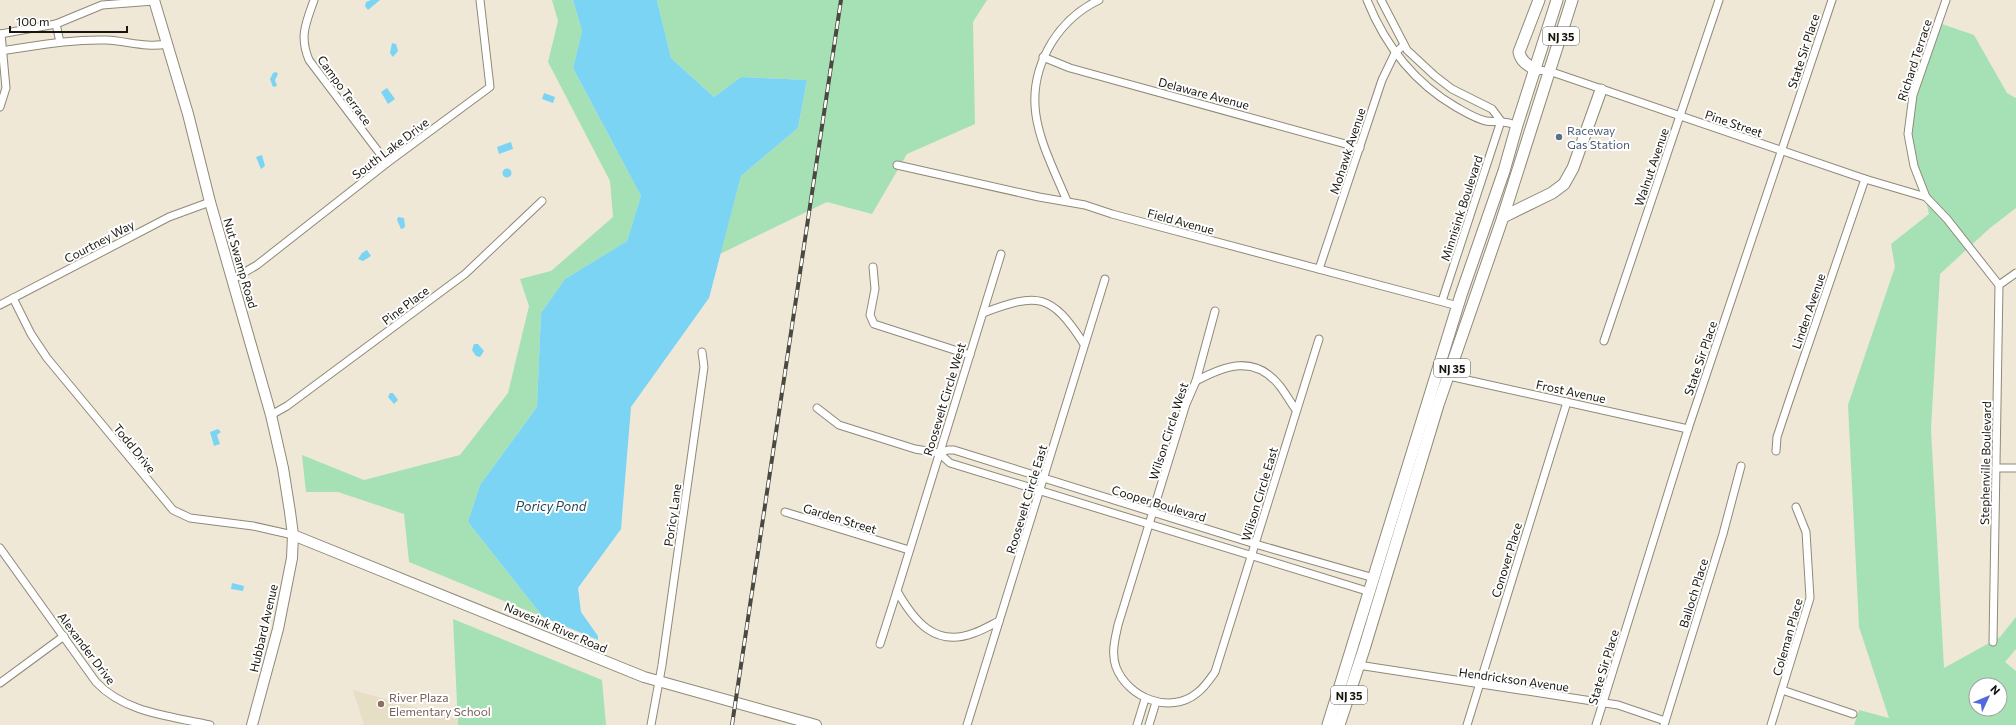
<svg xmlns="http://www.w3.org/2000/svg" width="2016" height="725" font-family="Commissioner,sans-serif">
<rect width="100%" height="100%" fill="#efe8d7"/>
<path fill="#e7dec6" d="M353,690l104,29 1,6h-94z"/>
<g fill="#a6e1b6" fill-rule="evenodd">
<path d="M552,0h21l9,31 -9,37 68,128 -14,45 -62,38 -24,34 -4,94 -57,78 -12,37 75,95 -134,-55 -5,-48 -66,-22h-32l-4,-37 62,25 96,-25 48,-62 21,-87 -9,-27 31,-8 62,-54 -3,-36 -62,-119 10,-41z"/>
<path d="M657,0h330l-14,22 2,102 -68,30 -35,60 -45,-12 -107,52 21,-78 57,-48 9,-48 -66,-3 -27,20 -43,-39z"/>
<path d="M1939,23l35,12 33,58 9,5v110l-26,20 -50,46 -9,155 13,239 56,-31 16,-20v32l-11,13 11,9v54h-162l5,-15 30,8 -30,-91 -11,-222 47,-138 -4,-23 38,-30 -20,-89zM1976,685h24v24h-24z"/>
<path d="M453,619l149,61 4,45h-148z"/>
</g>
<g fill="#7bd4f3">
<path d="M371,0h9l-12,10 -3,-4 1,-4z"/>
<path d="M573,0h84l14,58 43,39 27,-20 66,3 -9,48 -57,48 -32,122 -78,109 -10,122 -43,59 3,24 17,24v4l-55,-23 -75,-95 12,-37 57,-78 4,-94 24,-34 62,-38 14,-45 -68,-128 9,-37z"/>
<path d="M392,43l4,1 2,7 -5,6 -3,-4z"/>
<path d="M276,72l2,2 -3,6 2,6 -4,1 -3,-8 3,-6z"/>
<path d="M387,88l8,11 -7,5 -7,-12z"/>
<path d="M544,93l11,4 -2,6 -11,-4z"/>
<path d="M511,142l2,7 -14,5 -2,-7z"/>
<path d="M262,155l3,11 -4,3 -5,-12z"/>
<circle cx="507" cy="173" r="4.5"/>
<path d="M398,217l6,1 1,8 -1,2 -3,1 -4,-9z"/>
<path d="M367,250l4,6 -8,5 -5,-2 4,-6z"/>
<path d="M474,344h4l6,7 -4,6 -4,-1 -4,-6z"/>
<path d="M390,393h3l5,7 -4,4 -6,-7z"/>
<path d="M218,429l3,3 -4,3 3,9 -6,2 -4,-14z"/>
<path d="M232,583l12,3 -1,5 -12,-2z"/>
</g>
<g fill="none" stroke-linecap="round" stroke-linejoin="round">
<defs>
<g id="minor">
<path d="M314,0c-8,23 -15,36 -5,60l78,103"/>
<path d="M1367,0c18,45 46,82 89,107 9,5 20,12 30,14 5,1 11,0 16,1 5,0 10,2 15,3"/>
<path d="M1381,0l26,50 28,26 17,13 40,20 9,12"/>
<path d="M1946,0l-33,95 -5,39 6,32 12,31 21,22 52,66 -6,357"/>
<path d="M56,24l4,18"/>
<path d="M0,34l56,-10 46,-19 52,-4"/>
<path d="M0,51c35,-5 71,-12 106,-11 21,1 40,8 61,4"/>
<path d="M1043,57l27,11 290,80"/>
<path d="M1536,70l13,1 316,108 61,18"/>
<path d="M0,107l6,-19 -5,-54"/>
<path d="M897,165l142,32 46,8 27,9 346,92"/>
<path d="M1067,201c-23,-55 -51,-100 -15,-159 12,-19 26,-32 47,-42"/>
<path d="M873,267l2,22 -5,26 4,9 96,31"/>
<path d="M1319,269l63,-189 13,-27 9,-8"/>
<path d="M233,279l24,-14 130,-102 103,-76 -10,-87"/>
<path d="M1999,285l17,-12"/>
<path d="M13,298l18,36 16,24 126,152 17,8 63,8 40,9"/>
<path d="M1442,301l59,-180"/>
<path d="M0,305l169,-88 41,-15"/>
<path d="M1215,311l-19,70 -10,23 -68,221c-3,14 -7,28 -2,42 12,31 54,48 81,26 8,-6 13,-14 18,-21l104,-333"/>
<path d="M983,313c55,-21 68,-20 101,31"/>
<path d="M1604,341l115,-341"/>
<path d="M1449,376l239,53"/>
<path d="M1196,381c28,-15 58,-27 83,4 6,7 11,17 17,25"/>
<path d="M817,408l22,17 76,24 24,4 11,10 420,129"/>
<path d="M271,415l16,-9 178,-132 77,-73"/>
<path d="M1776,451l1,-14 12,-36 76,-222"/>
<path d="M939,453l9,-3h6l301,94 119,34"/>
<path d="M1996,468h20"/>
<path d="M785,512l124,38"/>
<path d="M0,548l96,134c29,31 74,34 114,43"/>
<path d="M999,621c-8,4 -16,9 -25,12 -39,15 -60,-12 -77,-42l104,-337"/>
<path d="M880,644l17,-53"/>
<path d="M1358,665l260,40 47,16"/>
<path d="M0,683l64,-47"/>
<path d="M1782,690l71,24"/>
<path d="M651,725l11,-60 42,-298 -2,-15"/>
<path d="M967,725l138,-446"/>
<path d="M1137,725l8,-26"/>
<path d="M1149,725l7,-23"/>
<path d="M1467,725l100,-323"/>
<path d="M1596,725l92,-296 144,-429"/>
<path d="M1664,725l59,-191 18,-68"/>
<path d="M1771,725l39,-127 -4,-66 -10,-25"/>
</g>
<g id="secondary">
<path d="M154,0l34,114 22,88 61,213 12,53 7,44 3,23 -1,23 -14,71 -26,96"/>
<path d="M293,535l351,142 172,48"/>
</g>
<g id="trunk">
<path d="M1536,70c-8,-5 -15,-8 -17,-18l20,-52"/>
<path d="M1503,217l49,-24 12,-9 9,-16 28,-78"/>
<path d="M1328,725l133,-430 43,-124 13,-46 40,-125"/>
<path d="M1339,725l25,-76 74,-244 65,-188 69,-217"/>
</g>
</defs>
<use href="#minor" stroke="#8f8979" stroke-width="9"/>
<use href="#secondary" stroke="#8f8979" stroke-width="12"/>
<use href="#trunk" stroke="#8f8979" stroke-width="13"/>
<use href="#minor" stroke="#fff" stroke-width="7"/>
<use href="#secondary" stroke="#fff" stroke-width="10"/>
<use href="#trunk" stroke="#fff" stroke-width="11"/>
<defs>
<path id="rail" d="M732,725l109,-725"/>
</defs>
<use href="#rail" stroke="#4b483e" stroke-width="4"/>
<use href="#rail" stroke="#fff" stroke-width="2.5" stroke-dasharray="8" stroke-linecap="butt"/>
</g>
<circle fill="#5c6f8a" stroke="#fff" stroke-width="1.5" cx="1559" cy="137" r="4"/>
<circle fill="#8d6e63" stroke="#fff" stroke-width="1.5" cx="381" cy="704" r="4"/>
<g text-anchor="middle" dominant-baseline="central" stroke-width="4" stroke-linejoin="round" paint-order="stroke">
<g fill="#fff" stroke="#5d5c57" stroke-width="1">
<rect x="1543" y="27" width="36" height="18" rx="3"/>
<rect x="1434" y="359" width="36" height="18" rx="3"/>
<rect x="1331" y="686" width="36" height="18" rx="3"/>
</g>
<g font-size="11" font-weight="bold" fill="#18160f">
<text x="1561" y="36">NJ 35</text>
<text x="1452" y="368">NJ 35</text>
<text x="1349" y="695">NJ 35</text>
</g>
<g font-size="12" fill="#18160f" stroke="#fff">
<text transform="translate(1803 51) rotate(-72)">State Sir Place</text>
<text transform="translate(1914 60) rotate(-72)">Richard Terrace</text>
<text transform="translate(345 90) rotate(54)">Campo Terrace</text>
<text transform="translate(1204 93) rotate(15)">Delaware Avenue</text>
<text transform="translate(1734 123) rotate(19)">Pine Street</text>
<text transform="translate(390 148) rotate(-37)">South Lake Drive</text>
<text transform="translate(1347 151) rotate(-72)">Mohawk Avenue</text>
<text transform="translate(1651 167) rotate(-71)">Walnut Avenue</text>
<text transform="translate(1461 208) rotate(-72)">Minnisink Boulevard</text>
<text transform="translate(1181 221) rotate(15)">Field Avenue</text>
<text transform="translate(99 241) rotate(-28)">Courtney Way</text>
<text transform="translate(241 263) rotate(74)">Nut Swamp Road</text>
<text transform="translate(405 305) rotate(-37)">Pine Place</text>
<text transform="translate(1808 311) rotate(-71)">Linden Avenue</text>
<text transform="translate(1700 358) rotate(-71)">State Sir Place</text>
<text transform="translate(1571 391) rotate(12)">Frost Avenue</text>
<text transform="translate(944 399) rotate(-73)">Roosevelt Circle West</text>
<text transform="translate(1168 431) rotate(-72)">Wilson Circle West</text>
<text transform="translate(135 448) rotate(51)">Todd Drive</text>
<text transform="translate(1985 463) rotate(-89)">Stephenville Boulevard</text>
<text transform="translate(1259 494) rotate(-73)">Wilson Circle East</text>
<text transform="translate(1026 499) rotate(-73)">Roosevelt Circle East</text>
<text transform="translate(1159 503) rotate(17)">Cooper Boulevard</text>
<text transform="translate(672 515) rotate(-82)">Poricy Lane</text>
<text transform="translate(840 518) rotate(17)">Garden Street</text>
<text transform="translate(1506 560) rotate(-73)">Conover Place</text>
<text transform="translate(1693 593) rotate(-73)">Balloch Place</text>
<text transform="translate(556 627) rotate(23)">Navesink River Road</text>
<text transform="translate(263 628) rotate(-77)">Hubbard Avenue</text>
<text transform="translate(1787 637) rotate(-74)">Coleman Place</text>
<text transform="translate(87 648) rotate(53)">Alexander Drive</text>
<text transform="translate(1603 667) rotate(-73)">State Sir Place</text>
<text transform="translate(1514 679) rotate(8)">Hendrickson Avenue</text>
</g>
<g font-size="12" fill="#4e5e75" stroke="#fff" text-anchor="start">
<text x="1567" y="130">Raceway<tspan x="1567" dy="14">Gas Station</tspan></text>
</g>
<g font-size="12" fill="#785e54" stroke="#fff" text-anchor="start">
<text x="389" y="697">River Plaza<tspan x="389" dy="14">Elementary School</tspan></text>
</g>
<g font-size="13" font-style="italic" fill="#1e4654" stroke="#fff">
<text x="551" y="506">Poricy Pond</text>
</g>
</g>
<g transform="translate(1988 697) rotate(46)"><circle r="19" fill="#ffffff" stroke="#a3a29f"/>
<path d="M0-3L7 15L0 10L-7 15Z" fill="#4f69de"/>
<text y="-6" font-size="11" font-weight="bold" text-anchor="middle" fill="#18160f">N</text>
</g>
<path d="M10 26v6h117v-6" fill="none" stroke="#18160f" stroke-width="2"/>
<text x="16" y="26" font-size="12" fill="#18160f" stroke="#ffffff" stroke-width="3" paint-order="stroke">100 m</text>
</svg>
